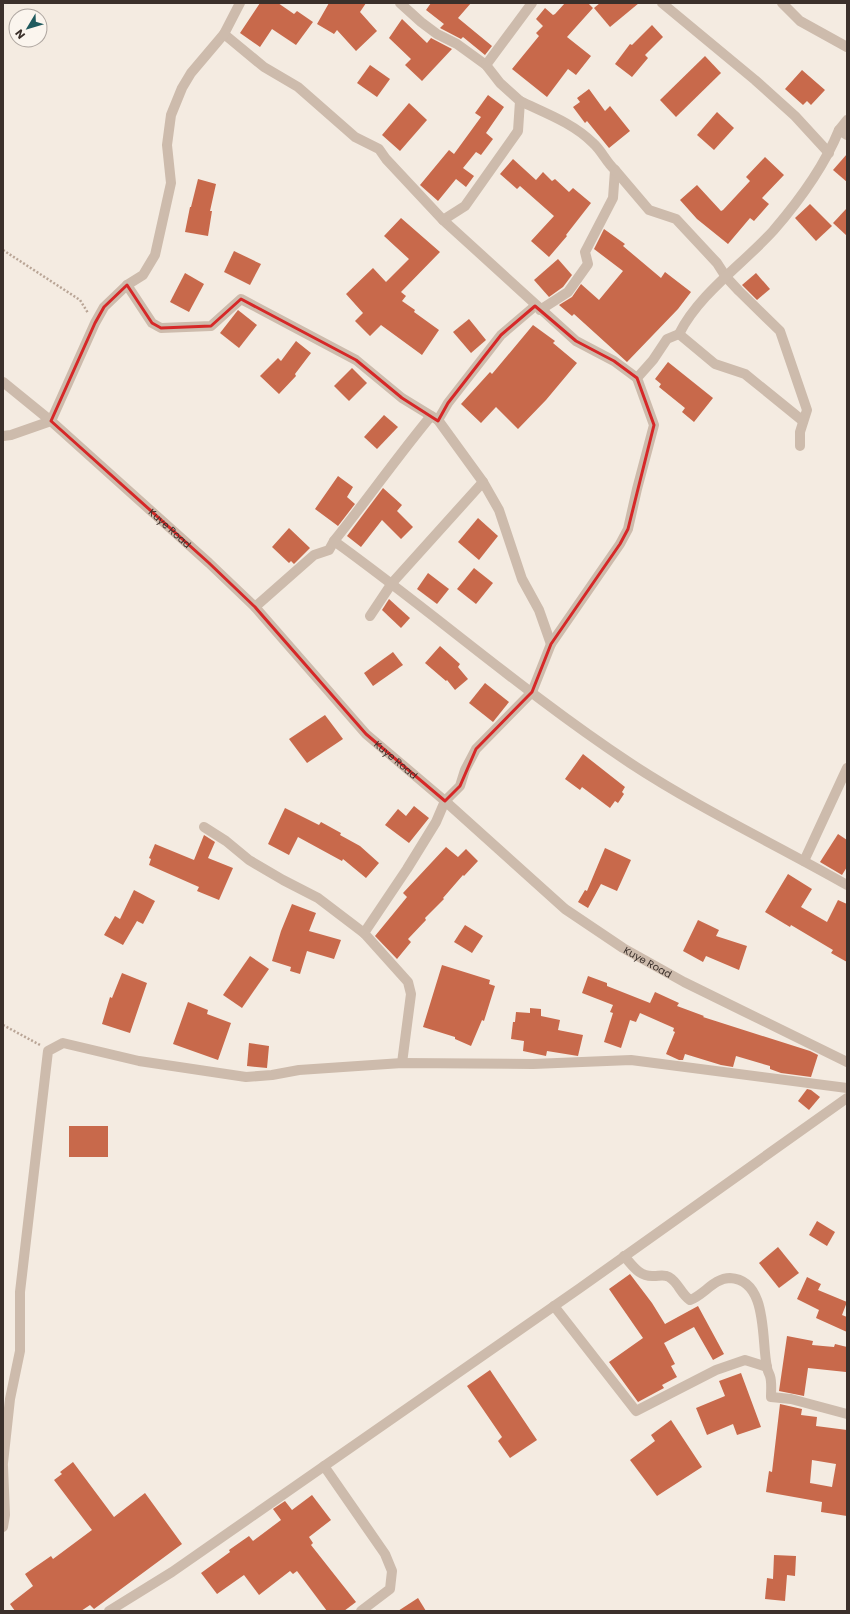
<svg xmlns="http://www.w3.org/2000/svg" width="850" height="1614" font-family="Poppins,sans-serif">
<rect width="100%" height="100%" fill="#f4ebe1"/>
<g fill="#c8694b" fill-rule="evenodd">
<path d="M260,3h18l16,11 3,-3 16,11 -17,23 -24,-16 -12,18 -20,-14z"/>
<path d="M329,3h37l-6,9 17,19 -21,20 -19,-21 -3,4 -17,-10z"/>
<path d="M431,3h40l-13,15 34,28 -7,9 -22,-18 -2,2 -21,-11 4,-4 -18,-14z"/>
<path d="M565,3h23l5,5 -26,29 24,19 -15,19 -8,-6 -21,28 -35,-28 27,-33 -3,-3 7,-7 -7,-7 9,-11 8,7 2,-1z"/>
<path d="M600,3h39l-29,24 -16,-19z"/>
<path d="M402,19l25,24 4,-5 21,11 -30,32 -17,-16 6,-6 -22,-21z"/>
<path d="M652,25l11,12 -18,18 3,3 -16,19 -17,-13 15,-20 2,1z"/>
<path d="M705,56l16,17 -45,44 -16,-17z"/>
<path d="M370,65l20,14 -13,18 -20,-14z"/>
<path d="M802,70l23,20 -14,15 -4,-4 -4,4 -18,-16z"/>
<path d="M589,89l16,22 5,-5 20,25 -21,17 -22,-27 -2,2 -12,-16 7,-5 -3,-4z"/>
<path d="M488,95l16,12 -18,26 7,6 -12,16 -5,-3 -13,16 11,8 -8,11 -10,-8 -18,22 -18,-16 29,-35 5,4 27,-37 -6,-4z"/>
<path d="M409,103l18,17 -27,31 -18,-16z"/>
<path d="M717,112l17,16 -20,22 -17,-15z"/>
<path d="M847,154v28l-14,-12z"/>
<path d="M765,157l19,18 -22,23 7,6 -15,17 -4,-3 -22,26 -31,-25 -17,-19 17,-15 24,26 2,-1 27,-29 -4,-4z"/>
<path d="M513,159l23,21 7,-8 9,9 3,-2 14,13 4,-4 18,15 -25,32 1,1 -18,21 -18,-16 23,-25 -34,-30 -3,3 -17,-15z"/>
<path d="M198,179l18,5 -6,27h2l-4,25 -23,-4 5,-25h1z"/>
<path d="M810,204l22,22 -16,15 -21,-23z"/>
<path d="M847,208v28l-14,-13z"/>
<path d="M401,218l39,34 -39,40 5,4 -4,5 13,9 -1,2 25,18 -17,25 -41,-30 -11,11 -15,-15 8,-8 -17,-19 27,-26 13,14 23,-23 -25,-23z"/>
<path d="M604,229l21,15 -2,2 38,32 4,-6 26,20 -13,17 -51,53 -53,-48 -2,2 -13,-11 13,-8 9,-13 18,16 24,-29 -29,-22z"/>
<path d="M234,251l27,13 -11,21 -26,-13z"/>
<path d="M558,259l14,16 -9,12 -14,10 -15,-17z"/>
<path d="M185,273l19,11 -15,28 -19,-10z"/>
<path d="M756,273l14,16 -13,11 -15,-15z"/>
<path d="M238,310l19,15 -18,23 -19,-15z"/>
<path d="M469,319l17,21 -15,13 -18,-21z"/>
<path d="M533,325l22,16 -2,2 24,20 -31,37 -28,29 -22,-22 -15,16 -20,-19 29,-32 2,2z"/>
<path d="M296,341l15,12 -16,21 1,2 -17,18 -19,-18 18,-18 3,3z"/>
<path d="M668,362l45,36 -19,24 -12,-10 3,-4 -26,-21 2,-3 -6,-5z"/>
<path d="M352,368l15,15 -18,18 -15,-15z"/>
<path d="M384,415l14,12 -21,22 -13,-12z"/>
<path d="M338,476l15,11 -6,10 8,7 -17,22 -23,-17z"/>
<path d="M383,488l19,17 -5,6 16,16 -12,12 -19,-19 -21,27 -14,-11z"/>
<path d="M478,518l20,18 -19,24 -21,-18z"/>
<path d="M289,528l21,20 -16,16 -3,-3 -2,2 -17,-16z"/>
<path d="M474,568l19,15 -17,21 -19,-15z"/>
<path d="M428,573l21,16 -12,15 -20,-15z"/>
<path d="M389,599l21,19 -9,10 -19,-18z"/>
<path d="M440,646l20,18 -2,3 10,12 -13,11 -8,-10 -1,1 -21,-18z"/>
<path d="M393,652l10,13 -30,21 -9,-13z"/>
<path d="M485,683l24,19 -16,20 -24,-19z"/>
<path d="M325,715l18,24 -36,24 -18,-24z"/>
<path d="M583,754l42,33 -3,5 2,2 -6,9 -3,-2 -5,7 -28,-21 -2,3 -15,-11z"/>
<path d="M414,806l15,12 -20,25 -24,-18 13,-16 8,7z"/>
<path d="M285,808l34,17 2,-3 20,11 -1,2 20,11 19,17 -13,15 -23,-19 -1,2 -44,-24 -9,18 -21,-11z"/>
<path d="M838,834l9,6v27l-5,8 -22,-13z"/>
<path d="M204,835l11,7 -7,16 25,10 -14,32 -22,-9 2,-4 -50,-22 2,-6 -2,-1 6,-14 39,16z"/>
<path d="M446,847l12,10 8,-8 12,12 -14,15 -1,-1 -20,23 1,1 -19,19 1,2 -18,19 3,3 -14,17 -22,-23 32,-39 -4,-4z"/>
<path d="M605,848l26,12 -14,31 -16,-7 -13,24 -10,-6 7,-12 2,1z"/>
<path d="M788,874l24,15 -11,18 26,15 11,-22 9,4v58l-16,-9 2,-3 -42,-25 -1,2 -25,-15z"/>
<path d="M134,890l21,11 -12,23 -6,-3 -14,24 -19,-10 11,-19 5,3z"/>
<path d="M292,904l24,9 -7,18 32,9 -7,19 -27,-8 -7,23 -10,-3 1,-4 -19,-6 9,-30z"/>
<path d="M698,920l21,10 -3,6 31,10 -8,24 -33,-14 -3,6 -20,-11z"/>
<path d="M465,925l18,11 -11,17 -18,-11z"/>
<path d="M250,956l19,13 -27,39 -19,-13z"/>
<path d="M442,965l48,15 -1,4 6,2 -11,35 -2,-1 -11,26 -16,-7v-2l-32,-10z"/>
<path d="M122,973l25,10 -17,50 -28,-9 8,-27 2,1z"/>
<path d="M588,976l19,7v3l43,17 5,-11 24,11 -2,3 27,10 -1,1 107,34 8,4 -7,22 -30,-4 -11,-4v-3l-34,-10 -3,11 -12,-2 -36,-11 -2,6h-4l-13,-6 9,-22 -2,-1 1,-3 -34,-15 -4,9 -6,-2 -9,28 -17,-6 9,-29 -3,-1 3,-7 -31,-12z"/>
<path d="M188,1002l20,8 -1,4 24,9 -13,37 -45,-16z"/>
<path d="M530,1008l11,1v7l19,4 -2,10 25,5 -5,21 -31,-5 -1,5 -23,-5 1,-10 -13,-2 2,-17h2l1,-10 14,1z"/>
<path d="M249,1043l20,3 -2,22 -20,-2z"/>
<path d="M807,1089l4,1 9,7 -11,13 -11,-9z"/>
<rect x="69" y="1126" width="39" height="31"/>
<path d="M817,1221l18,11 -8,14 -18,-11z"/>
<path d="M778,1247l21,26 -20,15 -20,-25z"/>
<path d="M630,1274l22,29 13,21 33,-18 26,48 -11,6 -19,-33 -30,16 11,21 -4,2 6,11 -15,8 2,3 -26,14 -29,-40 34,-24 -34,-49z"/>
<path d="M807,1277l14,7 -3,6 29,12 -5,13 5,2v15l-31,-14 3,-8 -22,-11z"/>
<path d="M787,1336l26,5 -1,4 22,2 1,-3 12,3 -1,25 -38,-4 -4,28 -25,-5z"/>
<path d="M490,1370l47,70 -27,18 -12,-17 4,-4 -35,-51z"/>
<path d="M741,1373l20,54 -24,8 -4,-11 -26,11 -11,-27 29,-12 -6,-15z"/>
<path d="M780,1404l22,5 -1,6 16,2 -1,9 31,4v86l-26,-4 1,-10 -56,-10 3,-21 3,1zM812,1460l24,4 -4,23 -22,-4z"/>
<path d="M671,1420l31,47 -45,29 -27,-36 25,-19 -4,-6z"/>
<path d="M73,1462l41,55 31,-24 37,51 -88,65 -4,-4 -9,6h-66l-5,-7 23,-18 -8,-12 26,-18 2,3 39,-29 -38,-50 8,-6 -2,-2z"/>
<path d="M312,1495l19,25 -22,17 4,6 -2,2 45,57 -12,9h-17l-30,-40 -4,3 -3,-3 -31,24 -15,-20 -27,19 -16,-21 29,-21 -1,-2 20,-14 4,5 28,-21 -8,-11 12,-8 7,9z"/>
<path d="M774,1555l22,1 -1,20 -8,-1 -2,26 -20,-2 2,-21 6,1z"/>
<path d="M418,1598l8,13h-28z"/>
</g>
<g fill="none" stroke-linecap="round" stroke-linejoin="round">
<g stroke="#b9a596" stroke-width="2.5" stroke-dasharray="2 2" stroke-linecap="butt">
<path d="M3,250l77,50 8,13"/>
<path d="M3,1025l37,20"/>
</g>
<g stroke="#cdbbac" stroke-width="10">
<path d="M400,3l21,19 16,12 20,10 29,21 14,18 20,18 -2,30 -53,75 -22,14 133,121 38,20 23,17"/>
<path d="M662,3l93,77 40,36 34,37"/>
<path d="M782,3l18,18 47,26"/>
<path d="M224,34l40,33 34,20 57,50 24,12 7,10 57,61"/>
<path d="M486,65l46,-62"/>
<path d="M520,101c25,12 53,22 73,42 9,8 13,19 22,27l-2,28 -28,54 3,12 -20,28 -28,18"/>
<path d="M839,130l8,-10"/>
<path d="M615,170l34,40 27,9 41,44 9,14 13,14 41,40 27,79 -7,22v14"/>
<path d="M127,285l25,38 9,5 50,-2 30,-27 115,61 46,38 36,22 45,62 16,28 23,69 17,31 12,34"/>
<path d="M679,334l36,30 30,10 58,47"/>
<path d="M438,420l10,-17 53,-68 34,-29"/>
<path d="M3,436l8,-1 40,-14 44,-98 9,-16 23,-22 16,-10 12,-20 16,-72 -4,-38 4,-30 11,-27 9,-15 33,-39 16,-31"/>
<path d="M334,541c33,-41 63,-84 97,-125"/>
<path d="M255,607l59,-52 15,-5 5,-9c100,72 193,154 296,222 70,46 145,81 217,122"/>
<path d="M370,616l22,-33 91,-101"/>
<path d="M204,827l22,14 23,19 34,20 35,18 46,35 44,49 3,12 -9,69"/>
<path d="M804,861l43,-93"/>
<path d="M364,933l43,-64 29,-47 9,-21 15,-15 5,-16 11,-21 56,-57 19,-48 69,-100 8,-15 9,-40 17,-64 -17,-47 16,-18 14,-21 12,-5c20,-40 64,-70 94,-103 26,-30 51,-64 66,-101l8,5"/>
<path d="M624,1256c9,10 15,21 30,20 5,0 10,-2 15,1 9,5 12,17 21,23 14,-5 24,-22 40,-22 39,2 31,64 37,89 0,3 2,6 3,9 2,6 1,14 1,21l20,2 56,15"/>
<path d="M554,1306l82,105 80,-41 29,-10 22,7"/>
<path d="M3,1463l7,-64 10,-48v-59l28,-241 15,-8 76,18 107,16 26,-2 27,-5 103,-7 131,1 98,-4 216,28"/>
<path d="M3,1466l2,49 -2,12"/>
<path d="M324,1466l61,88 7,17 -2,18 -29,22"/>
<path d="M109,1611l63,-39 408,-284 267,-190"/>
</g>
<path stroke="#cdbbac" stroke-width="10" id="s1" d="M3,382l48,39 158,142 46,44 111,127 79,67 120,108 58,39 61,34 163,80"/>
</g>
<path fill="none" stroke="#d62828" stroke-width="3" stroke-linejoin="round" d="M127,285l25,38 9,5 50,-2 30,-27 115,61 46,38 36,23 10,-18 53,-68 34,-29 41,35 38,20 23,17 17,47 -26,104 -8,15 -69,100 -19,48 -56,57 -16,37 -15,15 -79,-67 -111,-127 -46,-44 -158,-142 44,-98 9,-16z"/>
<g text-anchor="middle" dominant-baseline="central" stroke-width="3" stroke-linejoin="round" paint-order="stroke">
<g font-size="10" fill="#3b302b" stroke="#fbf5ee">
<text stroke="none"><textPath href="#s1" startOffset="222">Kuye Road</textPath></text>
<text stroke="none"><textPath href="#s1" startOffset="546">Kuye Road</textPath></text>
<text stroke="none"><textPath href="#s1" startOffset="870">Kuye Road</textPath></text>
</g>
</g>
<rect width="850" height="1614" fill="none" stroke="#3b302b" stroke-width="8"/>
<g transform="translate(28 28) rotate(232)"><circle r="19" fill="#fbf5ee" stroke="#aea6a0"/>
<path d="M0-3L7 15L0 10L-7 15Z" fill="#1f5a5e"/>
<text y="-6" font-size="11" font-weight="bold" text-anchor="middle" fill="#3b302b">N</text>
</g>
</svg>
